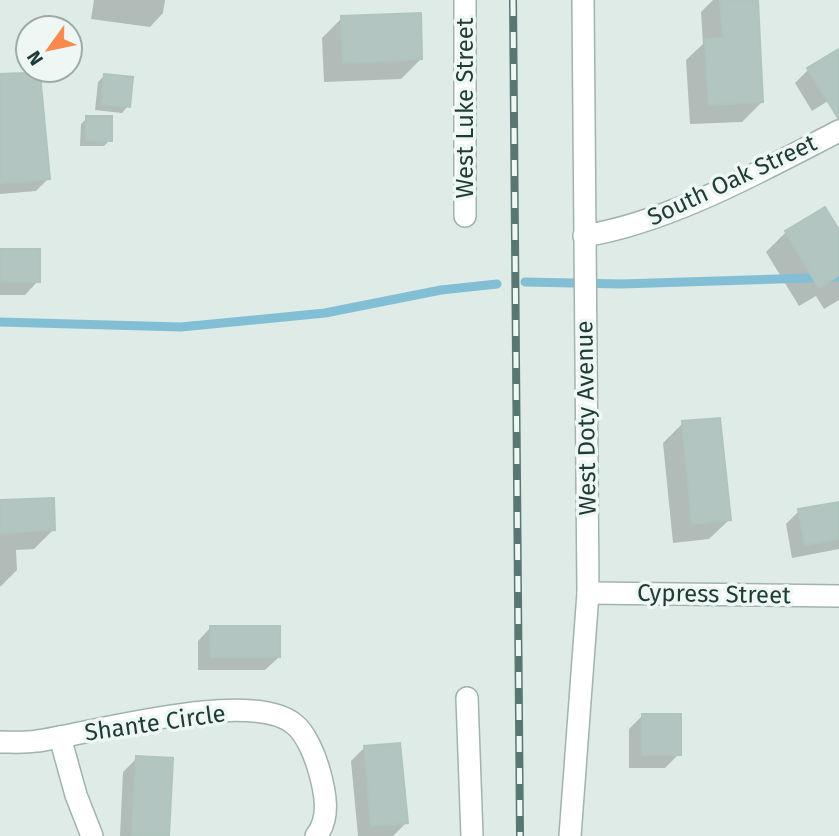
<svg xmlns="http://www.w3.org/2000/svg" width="839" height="836" font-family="'Fira Sans',sans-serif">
<rect width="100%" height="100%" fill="#deebe6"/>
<g fill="#0003">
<path d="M94,0h71l-2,13 -13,14 -59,-8z"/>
<path d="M713,0h43l6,102 -20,20 -52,2 -4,-64 17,-16 -2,-32z"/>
<path d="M342,18l79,41 -20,20 -77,3 -2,-44z"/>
<path d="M839,51v43l-27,17 -17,-28 13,-13z"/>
<path d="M0,75l49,103 -13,13 -36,3z"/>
<path d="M105,75l23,31 -6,7 -27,-3 3,-28z"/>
<path d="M87,118l23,22 -6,6h-24l1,-22z"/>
<path d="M786,232l53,1v67l-15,9 -8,-13 -17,10 -33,-54z"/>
<path d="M0,251l38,30 -13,14h-25z"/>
<path d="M683,423l46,97 -20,19 -36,4 -10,-100z"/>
<path d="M0,502l54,27 -20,20 -18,1 1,20 -17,17z"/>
<path d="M839,503v46l-47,9 -6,-34 13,-13z"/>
<path d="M211,627l68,30 -14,13h-67v-29z"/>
<path d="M643,715l36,39 -14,14h-36v-39z"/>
<path d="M364,748l42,75 -13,13h-35l-7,-75z"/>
<path d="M137,758l30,78h-47l3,-64z"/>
</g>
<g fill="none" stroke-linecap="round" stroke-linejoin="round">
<g stroke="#82bfd4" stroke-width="9">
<path d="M525,282l96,2 218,-7"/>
<path d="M0,322l181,5 144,-14 116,-23 56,-6"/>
</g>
</g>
<g fill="#b3c5c0" stroke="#b0c4be" stroke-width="2">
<path d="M720,0h38l5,102 -54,3 -4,-66 18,-1z"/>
<path d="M421,13l1,46 -79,4 -2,-47z"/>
<path d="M839,49v69h-1l-31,-50z"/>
<path d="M25,73v2l15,-1 10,105 -50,4v-109z"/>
<path d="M104,74l29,3 -3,30 -29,-3z"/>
<path d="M86,116h26v25l-26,-1z"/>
<path d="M825,207l14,23v45l-20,13 -34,-57z"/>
<rect x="0" y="249" width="40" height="33"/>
<path d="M720,418l11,102 -39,4 -10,-103z"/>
<path d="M54,498l1,32 -55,3v-33z"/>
<path d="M839,502v37l-34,6 -7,-36z"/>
<path d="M210,626h70v31h-69z"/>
<rect x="642" y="714" width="39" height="41"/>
<path d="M400,743l8,80 -37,3 -7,-80z"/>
<path d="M136,756l37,2 -4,78h-37z"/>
</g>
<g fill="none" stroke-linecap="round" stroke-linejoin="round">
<defs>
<g id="minor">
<path d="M465,0v216"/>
<path d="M584,236c86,-14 177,-65 255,-105"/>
<path d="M588,593l251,3"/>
<path d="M467,698l5,138"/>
<path d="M60,737l16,58 16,41"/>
<path d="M0,742c12,0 25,1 37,-1 56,-8 213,-53 257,-17 12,9 21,32 25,46 6,21 12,48 -3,66"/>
<path d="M570,836l18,-243 -5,-593"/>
</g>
</defs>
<use href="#minor" stroke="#a1b3ae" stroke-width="24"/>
<use href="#minor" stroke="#fff" stroke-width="21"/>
<defs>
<path id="rail" d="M513,0l7,836"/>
</defs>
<use href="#rail" stroke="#597772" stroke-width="8"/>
<use href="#rail" stroke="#eef7f4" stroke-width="5" stroke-dasharray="16" stroke-linecap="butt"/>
</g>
<g text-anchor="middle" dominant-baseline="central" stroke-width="7" stroke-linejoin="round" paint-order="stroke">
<g font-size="24" fill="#1f3b36" stroke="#eef7f4">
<text transform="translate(465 108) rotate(-90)">West Luke Street</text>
<text transform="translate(732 180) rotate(-25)">South Oak Street</text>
<text transform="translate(586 418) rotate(-91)">West Doty Avenue</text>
<text transform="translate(714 594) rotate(1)">Cypress Street</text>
<text transform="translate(155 723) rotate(-8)">Shante Circle</text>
</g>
</g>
<g transform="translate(49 49) rotate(237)"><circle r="33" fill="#eef7f4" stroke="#9baca8" stroke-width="2"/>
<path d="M0-5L12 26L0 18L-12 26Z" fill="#fa894d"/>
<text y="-10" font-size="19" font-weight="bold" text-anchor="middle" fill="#1f3b36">N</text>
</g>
</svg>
